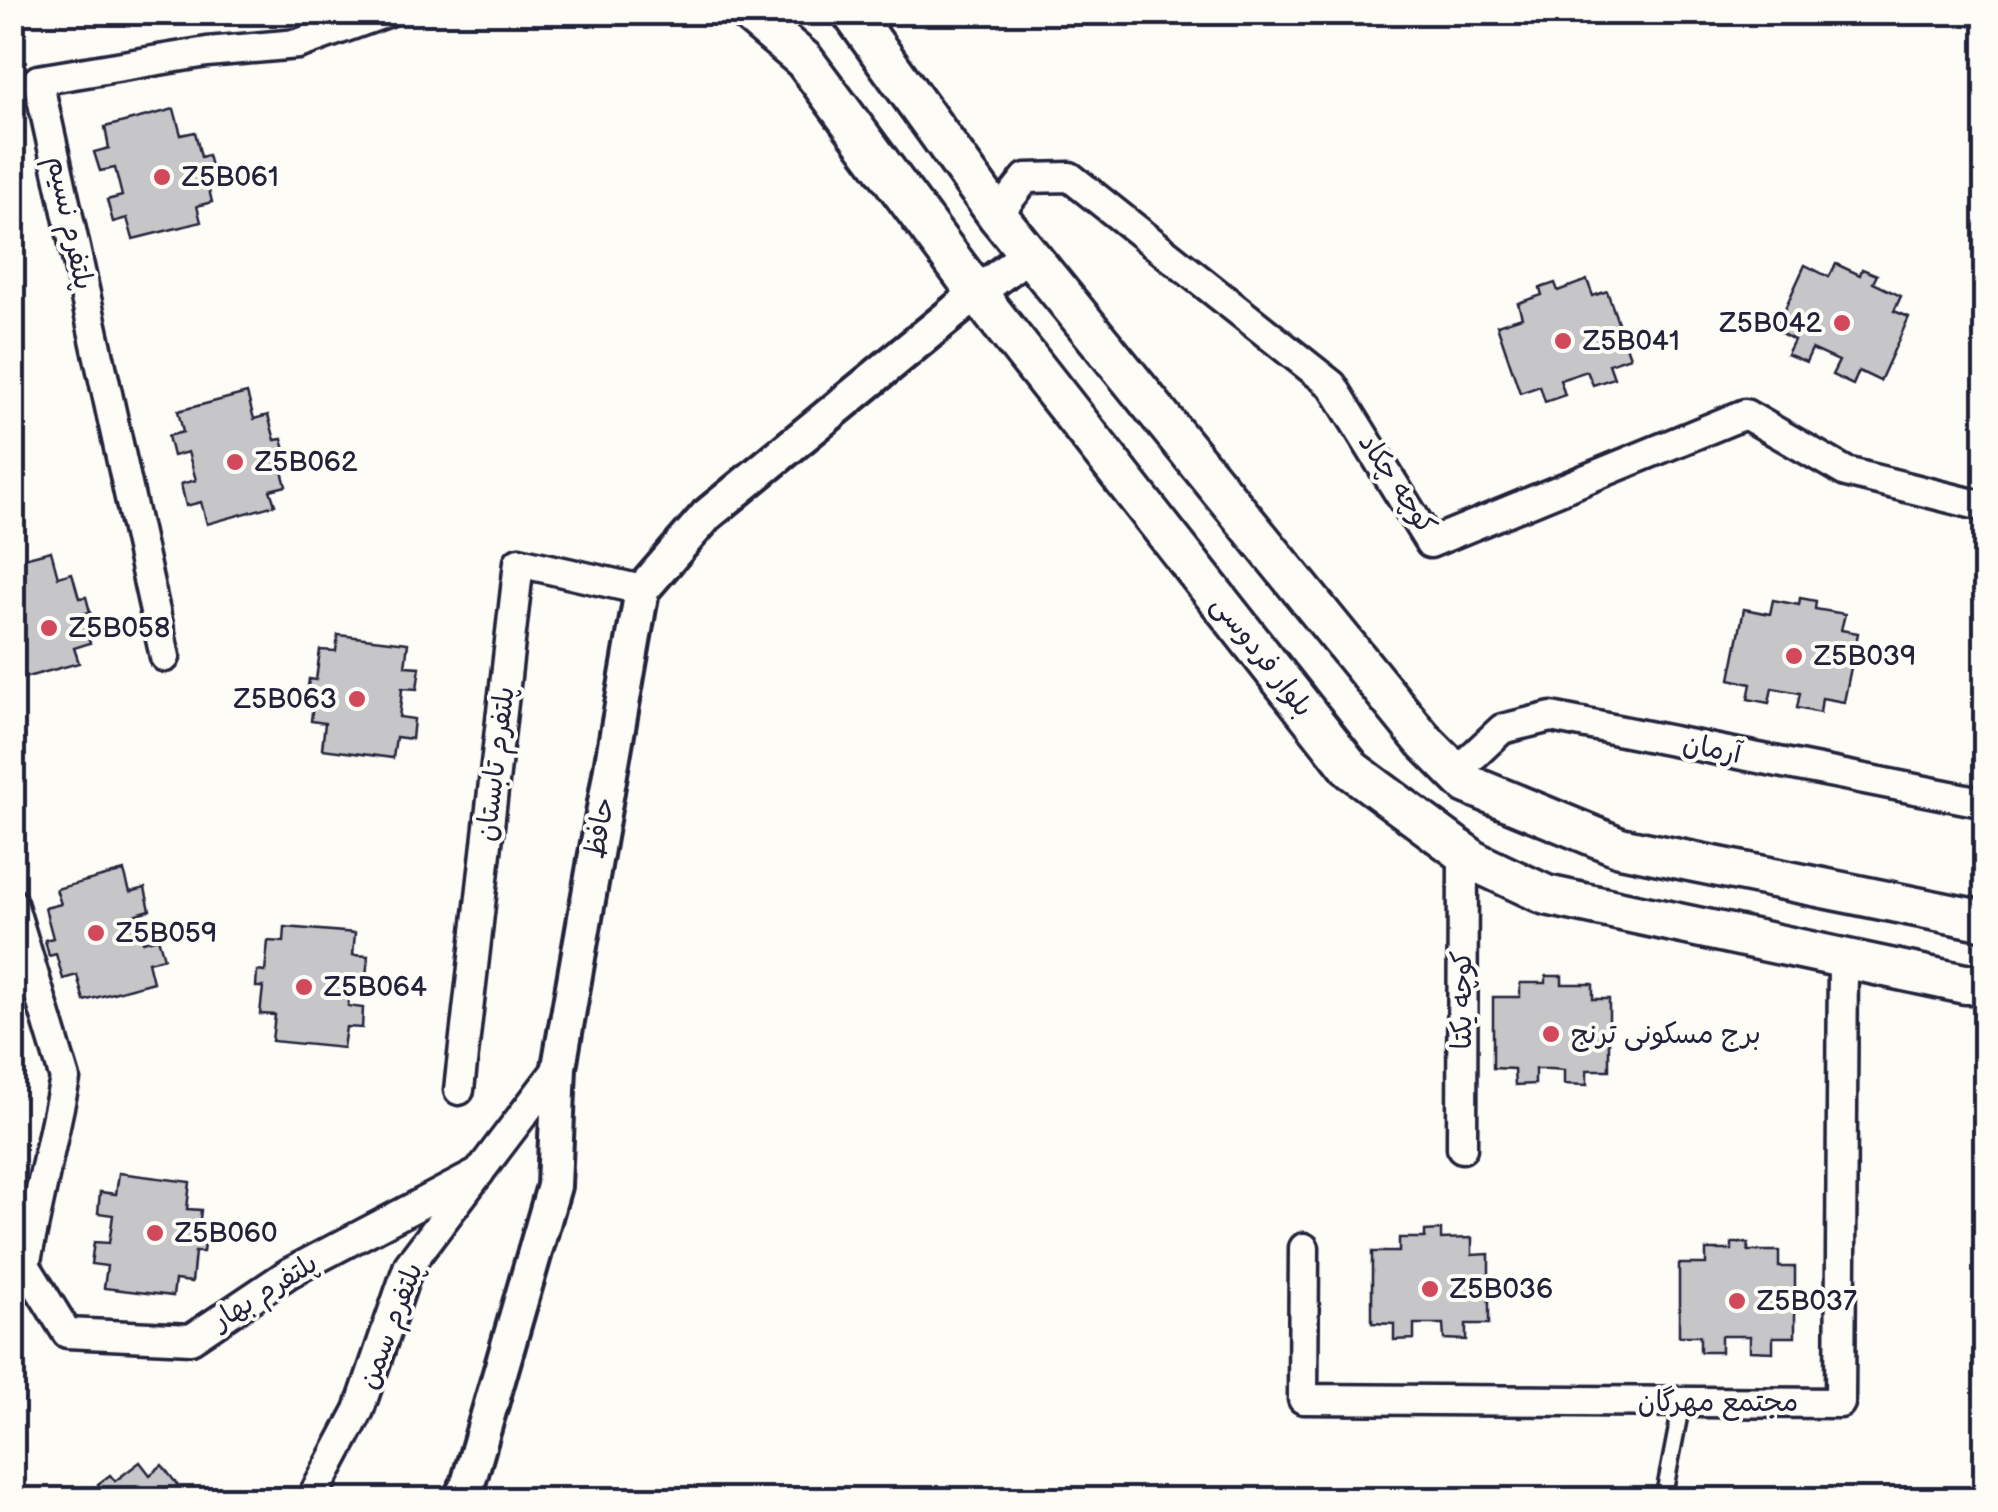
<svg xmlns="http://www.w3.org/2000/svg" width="1998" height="1512" font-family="'Balsamiq Sans','Playpen Sans Arabic',sans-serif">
<rect width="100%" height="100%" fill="#fdfcf7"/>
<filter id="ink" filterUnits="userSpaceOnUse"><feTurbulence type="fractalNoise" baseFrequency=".01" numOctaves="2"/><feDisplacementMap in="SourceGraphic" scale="20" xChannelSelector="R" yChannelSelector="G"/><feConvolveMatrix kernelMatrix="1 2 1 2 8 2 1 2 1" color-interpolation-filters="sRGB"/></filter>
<g filter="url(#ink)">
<g fill="#c6c6c8" stroke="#22223b" stroke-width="2.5">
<path d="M174,109l7,26 14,-3 6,25 7,-2 4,15 -7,2 7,30 -15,4 4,16 -68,17 -6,-21 -14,4 -6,-22 15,-4 -7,-28 -15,3 -6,-19 15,-4 -4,-21z"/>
<path d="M1836,264l24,11 2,-6 15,6 -4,8 28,13 -7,15 15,6 -29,64 -21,-10 -6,14 -21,-10 7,-14 -27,-12 -6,13 -19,-8 7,-14 -19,-10 30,-65 24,12z"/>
<path d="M1587,280l6,16 14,-5 23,66 -21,7 5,14 -21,7 -6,-14 -27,9 5,15 -20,7 -5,-16 -20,7 -23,-68 25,-8 -4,-14 24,-8 -2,-7 15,-5 3,8z"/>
<path d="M247,393l7,26 14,-4 7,25 7,-1 4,15 -8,2 8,30 -16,4 5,15 -68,19 -6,-22 -15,4 -5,-22 15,-4 -8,-28 -15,4 -5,-20 15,-4 -5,-21z"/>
<path d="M51,551l7,26 14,-4 7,25 7,-1 4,15 -8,2 8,29 -16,5 5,15 -67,18v-120z"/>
<path d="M1800,598l16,3 -1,8 30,5 -4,16 17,3 -14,69 -22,-4 -2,15 -23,-5 3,-15 -28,-5 -3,15 -21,-4 3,-15 -21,-5 14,-70 26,5 3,-14 26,5z"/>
<path d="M338,635l70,8 -3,23 15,1 -3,22 -15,-1 -1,13 -2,16 15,2 -2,20 -16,-2 -3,21 -71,-9 3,-26 -14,-2 3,-25 -7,-1 2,-16 7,1 4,-30 16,1z"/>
<path d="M124,871l6,21 15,-4 5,22 -14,4 7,28 15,-4 6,20 -16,4 5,20 -69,19 -7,-26 -14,4 -7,-25 -7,2 -4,-16 8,-2 -8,-30 16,-4 -5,-15z"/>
<path d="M285,927l70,6 -2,22 15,1 -2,22 -15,-1 -2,14 -1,15 15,2 -1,20 -16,-1 -3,21 -71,-7 3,-26 -15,-1 3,-27h-7l1,-16 8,1 3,-31 16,1z"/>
<path d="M1546,976h16v8h31v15h16v71h-22v15l-23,-1v-14l-13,-1h-16v15l-20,1 -1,-16 -21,-1v-71h27v-14h26z"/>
<path d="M119,1173l71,9 -3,27 14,1 -3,27h7l-2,15h-8l-3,30 -17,-2 -2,16 -69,-8 3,-22 -16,-2 3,-22 15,1 2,-13 2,-15 -15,-2 2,-21 16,2z"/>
<path d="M1441,1230v9l31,-1v17l17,-1v70h-23v16l-22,-1 -1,-15h-29v15l-20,1v-16l-22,-1v-71h27v-14h26v-7z"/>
<path d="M1732,1243h16v8h31v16h16v70h-22v15l-23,-1v-15h-29v16h-21v-16h-21v-72h27v-14h26z"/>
<path d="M140,1462l10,13 12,-10 27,35h-100l13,-10 -4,-6 12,-9 5,6z"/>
</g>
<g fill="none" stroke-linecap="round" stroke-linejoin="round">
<defs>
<path id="service" d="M1663,1500l19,-98"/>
<g id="minor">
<path d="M997,215l29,-37 44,-1 262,208 98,158 315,-129 101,58 140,35"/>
<path d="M165,657l-127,-577 169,-28 91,-8 89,-32"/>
<path d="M1455,773l47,-44 49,-12 435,86"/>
<path d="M12,903l53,176 -40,186 42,68 124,6 98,-66 190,-100"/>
<path d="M459,1090l60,-528 123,28"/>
<path d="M1462,1148l1,-297"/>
<path d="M1304,1248l-1,151 537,4 3,-445"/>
<path d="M311,1500l48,-90 50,-145 150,-198"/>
</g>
<path id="tertiary" d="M459,1500l9,-16 86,-298 5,-119 83,-477 65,-75 270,-222 51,-39"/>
<g id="secondary">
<path d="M747,12l57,48 173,233 375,477 124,92 70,33 419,89h21"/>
<path d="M851,12l146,203 427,526 43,43 153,63 366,74"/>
</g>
</defs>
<use href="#service" stroke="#22223b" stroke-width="21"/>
<use href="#minor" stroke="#22223b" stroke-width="35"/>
<use href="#tertiary" stroke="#22223b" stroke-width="40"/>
<use href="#secondary" stroke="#22223b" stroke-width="45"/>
<use href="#service" stroke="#fdfcf7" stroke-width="14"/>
<use href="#minor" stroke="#fdfcf7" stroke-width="28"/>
<use href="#tertiary" stroke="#fdfcf7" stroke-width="32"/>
<use href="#secondary" stroke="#fdfcf7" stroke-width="38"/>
</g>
</g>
<g fill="#d1495b" stroke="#fdfcf7" stroke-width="4">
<circle cx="162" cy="177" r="10"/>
<circle cx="1842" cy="323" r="10"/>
<circle cx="1563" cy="341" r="10"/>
<circle cx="235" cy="462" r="10"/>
<circle cx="49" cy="628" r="10"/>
<circle cx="1794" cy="656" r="10"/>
<circle cx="357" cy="699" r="10"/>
<circle cx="96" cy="933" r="10"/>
<circle cx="304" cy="987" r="10"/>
<circle cx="1551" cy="1034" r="10"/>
<circle cx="155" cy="1233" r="10"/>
<circle cx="1430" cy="1289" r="10"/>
<circle cx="1737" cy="1301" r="10"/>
</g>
<g text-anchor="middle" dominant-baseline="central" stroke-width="8" stroke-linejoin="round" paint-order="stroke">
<g font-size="28" fill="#22223b" stroke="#fdfcf7" text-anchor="start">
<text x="182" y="177">Z5B061</text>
<text x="1822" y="323" text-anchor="end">Z5B042</text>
<text x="1583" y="341">Z5B041</text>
<text x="255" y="462">Z5B062</text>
<text x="69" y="628">Z5B058</text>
<text x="1814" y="656">Z5B039</text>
<text x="337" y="699" text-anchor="end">Z5B063</text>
<text x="116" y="933">Z5B059</text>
<text x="324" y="987">Z5B064</text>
<text x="1571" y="1034">برج مسکونی ترنج</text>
<text x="175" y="1233">Z5B060</text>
<text x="1450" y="1289">Z5B036</text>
<text x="1757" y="1301">Z5B037</text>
</g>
<g font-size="28" fill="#22223b" stroke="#fdfcf7">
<text transform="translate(70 223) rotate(78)">پلتفرم نسیم</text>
<text transform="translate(1397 484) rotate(56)">کوچه چکاد</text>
<text transform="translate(1262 656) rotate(52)">بلوار فردوسی</text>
<text transform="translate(1712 749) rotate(11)">آرمان</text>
<text transform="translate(496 764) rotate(-83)">پلتفرم تابستان</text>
<text transform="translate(600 828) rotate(-80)">حافظ</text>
<text transform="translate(1462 1000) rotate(-90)">کوچه یکتا</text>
<text transform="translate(265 1292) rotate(-32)">پلتفرم بهار</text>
<text transform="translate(391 1326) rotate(-69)">پلتفرم سمن</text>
<text x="1718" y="1402">مجتمع مهرگان</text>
</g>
</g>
<rect width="1998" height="1512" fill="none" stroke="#fdfcf7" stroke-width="50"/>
<rect x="25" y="25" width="1948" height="1462" fill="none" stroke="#22223b" stroke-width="4" filter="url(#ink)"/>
</svg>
